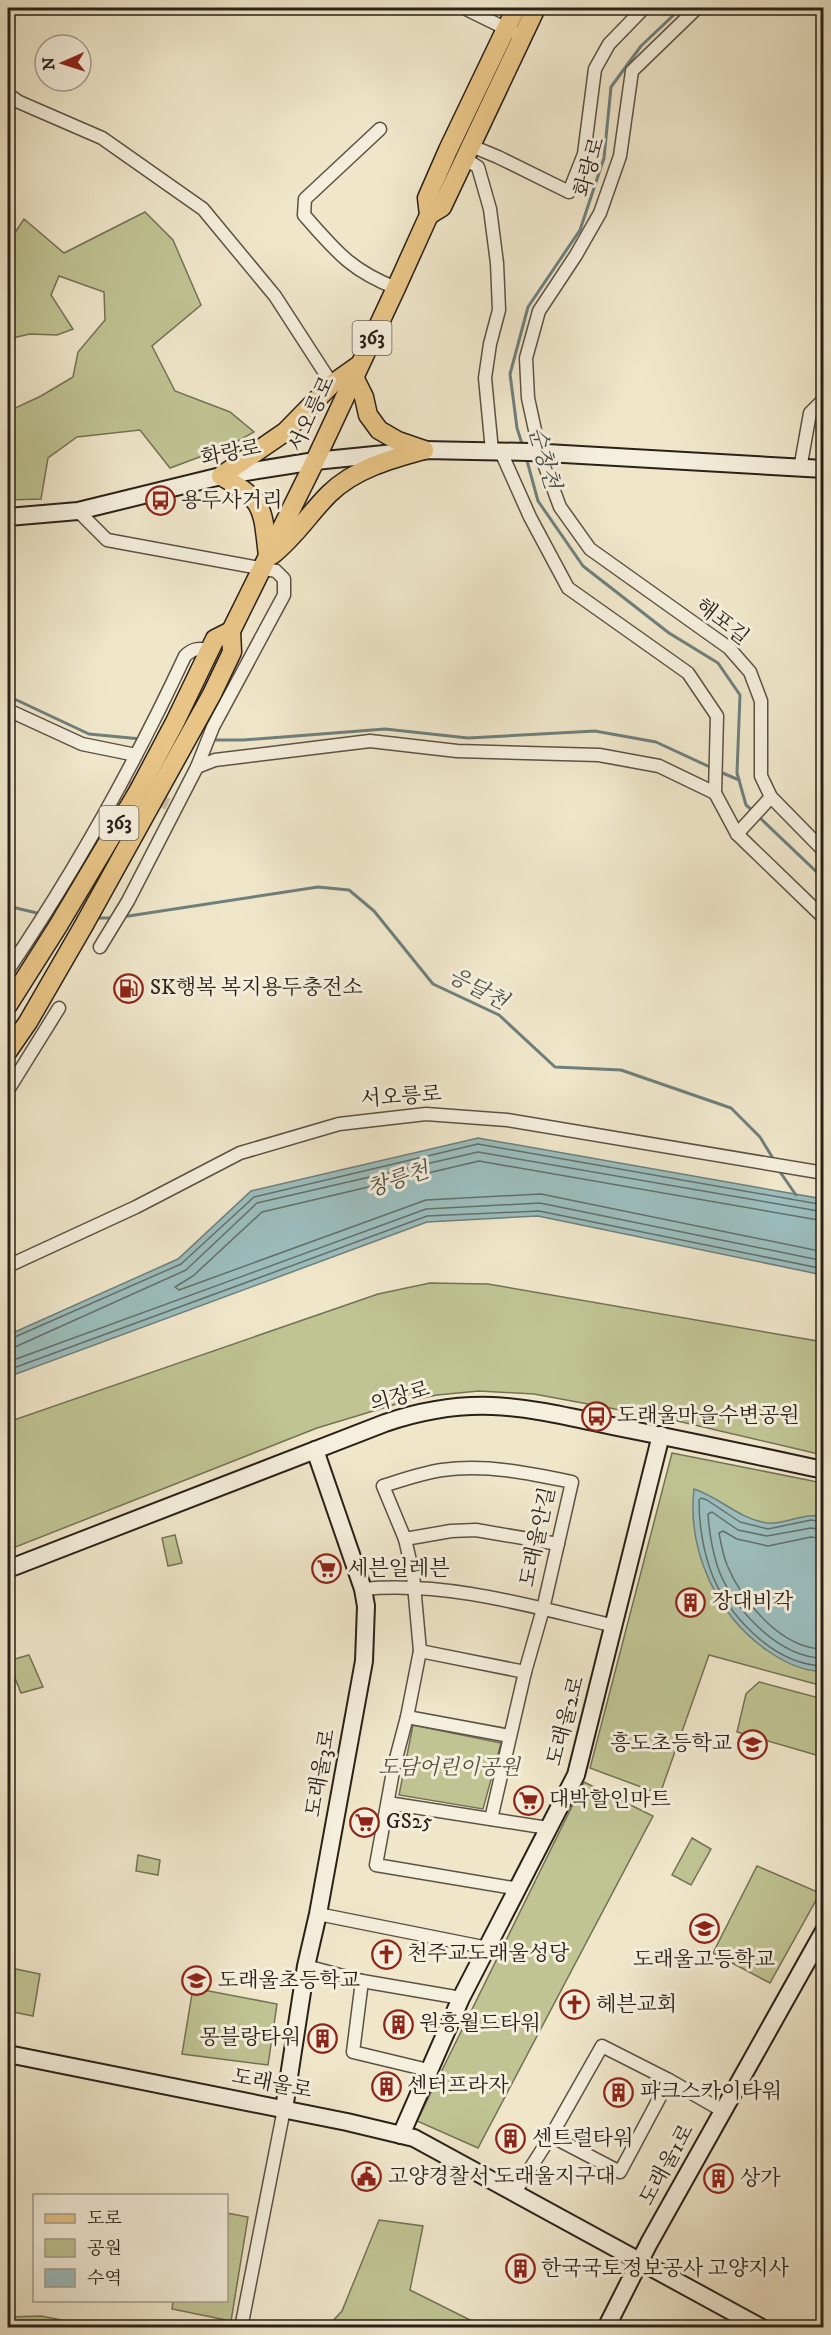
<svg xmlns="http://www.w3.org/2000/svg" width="831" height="2335" font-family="'IM FELL DW Pica','Noto Serif KR',serif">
<rect width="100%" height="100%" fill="#f0e7cb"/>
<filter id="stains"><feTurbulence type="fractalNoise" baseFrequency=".00333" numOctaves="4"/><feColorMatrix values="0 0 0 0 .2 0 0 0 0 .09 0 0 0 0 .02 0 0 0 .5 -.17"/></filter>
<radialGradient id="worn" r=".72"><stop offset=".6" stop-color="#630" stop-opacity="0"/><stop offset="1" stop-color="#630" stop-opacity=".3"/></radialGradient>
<g fill="#c0c493" stroke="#747256" stroke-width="1.5">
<path d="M145,212l28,28 28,65 -49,41 23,45 55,21 24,20 -25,14 -59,22 -30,-38 -63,7 -29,21 -7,41 -33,1v-85l5,-6 28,-13 32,-19 5,-25 27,-32 -1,-28 -45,-16 -8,19 22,34 -16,6 -27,-1 -22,5v-96l16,-24 40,34z"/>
<path d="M430,1283l58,1 335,58v113l-154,-36 -135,-25 -55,-3 -42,4 -34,7 -86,26 -309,122v-128l370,-128z"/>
<path d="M672,1453l151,30v203l-114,-31 -49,139 -70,-26z"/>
<path d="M175,1535l7,28 -14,3 -6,-28z"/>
<path d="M29,1655l14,32 -22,6 -13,-32z"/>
<path d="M759,1682l64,17v58l-86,-25 9,-38z"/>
<path d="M413,1725l88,18 -18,66 -84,-14z"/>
<path d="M584,1782l69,34 -175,332 -61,-27z"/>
<path d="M692,1838l19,11 -20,36 -19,-10z"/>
<path d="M138,1855l22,5 -2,15 -22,-4z"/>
<path d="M757,1866l63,27 -50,90 -57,-30z"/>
<path d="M11,1968l29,6 -7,42 -25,-5v-21z"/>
<path d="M193,1988l84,16 -9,61 -86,-11z"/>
<path d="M227,2213l21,4 -17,104 -59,-12 1,-8 53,-1z"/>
<path d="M379,2220l44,6 -13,64 74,37h-157l15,-16z"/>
<path d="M41,2316l56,11h-89v-10z"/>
</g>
<g fill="#9cbebe" stroke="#6e7f7c" stroke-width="1.5">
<path d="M478,1138l345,61v76l-285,-59 -111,6 -419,155v-42l170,-76 73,-68z"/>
<path d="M694,1489c27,9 45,30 73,34 20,2 35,-11 56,-6v154c-20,1 -39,-9 -55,-20 -51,-35 -81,-100 -74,-162z"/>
</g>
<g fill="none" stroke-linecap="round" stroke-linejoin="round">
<g stroke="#62706b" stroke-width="1.5">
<path d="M824,1221l-345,-60 -217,51 -69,64 -18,11 4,3 247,-90 115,-6 283,58"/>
<path d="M8,1340l173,-76 73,-67 224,-53 346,61"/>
<path d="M8,1348l7,-1 171,-77 71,-67 221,-51 346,60"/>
<path d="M8,1362l418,-153 114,-6 284,58"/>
<path d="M8,1370l419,-154 112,-5 285,58"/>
<path d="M824,1522l-13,-2 -43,9 -28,-7 -33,-22 -6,-2 -2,2c0,23 4,48 11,69 16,45 63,96 114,97"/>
<path d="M824,1530l-13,-2 -44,8 -29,-6 -26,-18 -4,2c1,17 4,34 9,51 13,41 61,93 107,93"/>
<path d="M824,1539l-13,-2 -43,9 -31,-7 -14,-8 -4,2c2,11 4,22 8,32 15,36 54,84 97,84"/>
</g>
<g stroke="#6e7f7c" stroke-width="3">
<path d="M523,447l-6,-19 -7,-54 18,-67 52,-77 24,-72 7,-71 30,-41 40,-38"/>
<path d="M526,457l12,44 45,65 86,67 49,30 22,32 -3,78 9,32 8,7"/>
<path d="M8,696l81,38 52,5"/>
<path d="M211,740h32l142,-11 83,9 127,-7 61,11 56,26"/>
<path d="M718,771l21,9"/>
<path d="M759,817l65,62"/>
<path d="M8,906l33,8"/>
<path d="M122,917l196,-30 31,3 25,21 59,73 66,31 56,52 66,3 110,38 29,29 14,23"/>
<path d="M95,918h18"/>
<path d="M778,1169l18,26"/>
</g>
<path stroke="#c8bfa7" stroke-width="12" stroke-dasharray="12 6" stroke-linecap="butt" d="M127,786l41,18"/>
<defs>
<g id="street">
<path d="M464,8l49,24"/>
<path d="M697,8l-65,63 -12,85 -20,57 -24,42 -37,56 -13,47 2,40 12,55 20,54 30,42 139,99 21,24 11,29v75l10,21 53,54"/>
<path d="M8,94l11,8 83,36 101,71 72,87 57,88"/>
<path d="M380,129l-75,70 -1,16c32,36 46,55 92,73"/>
<path d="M469,145l29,12 71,35 15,-38 11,-85 14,-25 35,-36"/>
<path d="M464,158l14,9 12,42 7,54 2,47 -9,34 -5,34 7,73"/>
<path d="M501,452l29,65 38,71 120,85 29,43 -2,77 22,41 87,84"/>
<path d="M800,469l10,-56 14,-14"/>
<path d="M78,511l29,29 169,31 8,8v16l-71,132 -16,40 -69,134 -28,46"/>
<path d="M8,710l74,34 54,11"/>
<path d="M197,767l18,-7 155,-19 87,10 142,4 60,11 56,27"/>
<path d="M737,834l34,-37"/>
<path d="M8,970c66,-97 127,-207 177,-314 8,-8 14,-8 25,-6"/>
<path d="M8,1090l51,-82"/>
<path d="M8,1266l128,-59 104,-54 99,-29 87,-10 81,6 317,53"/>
<path d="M405,1539l46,-8 25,-1 82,14"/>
<path d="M363,1589c86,-8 170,18 252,37"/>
<path d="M420,1651l105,21"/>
<path d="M407,1717l103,19"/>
<path d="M388,1803l160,25"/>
<path d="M491,1819l34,-147 18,-63 29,-127c-43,-9 -86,-18 -130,-12 -20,3 -40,10 -59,16l22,53 8,35 7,77 -13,66 -13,49 -18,99 143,24"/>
<path d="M318,1914l170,34"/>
<path d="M306,1966l56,15 99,17"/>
<path d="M362,1981l-9,71 75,18"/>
<path d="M551,2136l69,36 49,-92"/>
<path d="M515,2192l36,-56 51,-90 67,34 54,31"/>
<path d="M241,2328l43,-219"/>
</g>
<g id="secondary">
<path d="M8,517l70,-6 143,-35 94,-15 109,-11 105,2 295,17"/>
<path d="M8,1569l377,-146c94,-32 149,-13 242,6 66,13 131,27 197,41"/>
<path d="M8,2054l339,68 67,16 348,190"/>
<path d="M284,2109l22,-143 12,-52 46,-253 2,-55 -3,-17 -48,-139"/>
<path d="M401,2135l60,-137 115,-223 85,-340"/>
<path d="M606,2328l43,-85 175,-312"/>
</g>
<g id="primary">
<path d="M429,215l13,-8 94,-199"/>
<path d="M354,377l10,20 4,18 11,15 19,11 26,9"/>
<path d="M272,555c24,-19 36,-40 57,-61 25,-25 62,-35 95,-44"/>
<path d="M268,556c-6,-49 -2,-54 -47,-80l64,-44 47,-48 27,-19"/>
<path d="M8,1005l50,-79 81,-136 36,-68 40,-83 16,-8"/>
<path d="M8,1051l20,-29 56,-97 128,-231 20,-42 -1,-21 84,-170 81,-173 33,-73 -2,-17 21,-48 68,-142"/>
</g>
</defs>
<use href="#street" stroke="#5b5245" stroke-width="15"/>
<use href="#secondary" stroke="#292118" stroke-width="20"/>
<use href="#primary" stroke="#292118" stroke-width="21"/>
<use href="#street" stroke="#f5efdd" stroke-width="12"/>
<use href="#secondary" stroke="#f5efdd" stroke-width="16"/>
<use href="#primary" stroke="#e8c486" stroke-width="18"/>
</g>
<defs>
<symbol id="bus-ring" viewBox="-11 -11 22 22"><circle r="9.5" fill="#f5efdd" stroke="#8f2418" stroke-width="1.5"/><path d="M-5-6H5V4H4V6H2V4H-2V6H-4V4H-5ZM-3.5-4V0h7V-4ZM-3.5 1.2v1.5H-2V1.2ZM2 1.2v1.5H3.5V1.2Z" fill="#8f2418"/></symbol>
<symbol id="fuel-ring" viewBox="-11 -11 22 22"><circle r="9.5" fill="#f5efdd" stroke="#8f2418" stroke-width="1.5"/><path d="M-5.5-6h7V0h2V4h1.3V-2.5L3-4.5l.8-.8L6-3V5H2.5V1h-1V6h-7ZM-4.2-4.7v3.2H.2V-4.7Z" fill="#8f2418"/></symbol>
<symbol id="supermarket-ring" viewBox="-11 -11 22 22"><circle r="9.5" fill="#f5efdd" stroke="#8f2418" stroke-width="1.5"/><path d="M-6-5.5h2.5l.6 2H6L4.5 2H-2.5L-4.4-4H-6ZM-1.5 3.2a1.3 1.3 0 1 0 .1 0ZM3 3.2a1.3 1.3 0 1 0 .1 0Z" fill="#8f2418"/></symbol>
<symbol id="building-ring" viewBox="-11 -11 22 22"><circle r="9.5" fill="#f5efdd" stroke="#8f2418" stroke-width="1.5"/><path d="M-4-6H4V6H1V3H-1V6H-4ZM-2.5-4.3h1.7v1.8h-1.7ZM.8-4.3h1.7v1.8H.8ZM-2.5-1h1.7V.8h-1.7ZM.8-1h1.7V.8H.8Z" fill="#8f2418"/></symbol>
<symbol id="school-ring" viewBox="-11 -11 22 22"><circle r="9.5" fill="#f5efdd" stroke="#8f2418" stroke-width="1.5"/><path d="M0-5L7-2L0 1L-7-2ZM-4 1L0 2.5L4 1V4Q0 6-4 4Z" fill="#8f2418"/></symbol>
<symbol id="church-ring" viewBox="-11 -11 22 22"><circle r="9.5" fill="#f5efdd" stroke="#8f2418" stroke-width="1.5"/><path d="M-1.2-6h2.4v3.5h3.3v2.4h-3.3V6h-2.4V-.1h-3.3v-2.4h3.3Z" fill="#8f2418"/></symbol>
<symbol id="civic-ring" viewBox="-11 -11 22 22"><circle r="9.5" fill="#f5efdd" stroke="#8f2418" stroke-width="1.5"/><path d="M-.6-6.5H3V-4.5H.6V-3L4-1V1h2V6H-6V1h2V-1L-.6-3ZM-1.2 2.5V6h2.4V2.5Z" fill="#8f2418"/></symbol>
</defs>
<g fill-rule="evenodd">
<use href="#bus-ring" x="144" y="484" width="33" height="33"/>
<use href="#fuel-ring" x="112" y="972" width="33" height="33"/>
<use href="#bus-ring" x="580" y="1400" width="33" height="33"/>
<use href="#supermarket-ring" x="310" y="1552" width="33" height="33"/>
<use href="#building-ring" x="674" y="1586" width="33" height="33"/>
<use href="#school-ring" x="736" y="1728" width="33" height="33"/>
<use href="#supermarket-ring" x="512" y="1784" width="33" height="33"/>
<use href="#supermarket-ring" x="348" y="1806" width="33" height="33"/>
<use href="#school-ring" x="688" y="1912" width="33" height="33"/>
<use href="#church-ring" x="370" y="1938" width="33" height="33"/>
<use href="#school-ring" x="180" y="1964" width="33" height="33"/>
<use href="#church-ring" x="558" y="1988" width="33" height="33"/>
<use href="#building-ring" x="382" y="2008" width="33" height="33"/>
<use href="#building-ring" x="306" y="2022" width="33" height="33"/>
<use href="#building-ring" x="370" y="2070" width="33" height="33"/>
<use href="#building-ring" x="602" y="2076" width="33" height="33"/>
<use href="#building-ring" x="494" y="2122" width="33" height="33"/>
<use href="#civic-ring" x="350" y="2160" width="33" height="33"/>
<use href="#building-ring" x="702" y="2162" width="33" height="33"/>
<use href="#building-ring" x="504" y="2252" width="33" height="33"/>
</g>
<g text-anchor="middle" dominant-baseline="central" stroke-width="6" stroke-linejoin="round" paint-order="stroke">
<g fill="#f5efdd" stroke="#665f53" stroke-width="1.5">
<rect x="352.5" y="321" width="39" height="34" rx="4.5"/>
<rect x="99.5" y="806" width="39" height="34" rx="4.5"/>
</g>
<g font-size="20" font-weight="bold" fill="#292118">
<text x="372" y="338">363</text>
<text x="119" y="823">363</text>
</g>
<g font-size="21" fill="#292118" stroke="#f5efdd">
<text transform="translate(590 167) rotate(-74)">화랑로</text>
<text transform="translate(312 414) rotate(-65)">서오릉로</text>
<text transform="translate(231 453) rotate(-11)">화랑로</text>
<text transform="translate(722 622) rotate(38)">해포길</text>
<text transform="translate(401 1097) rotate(-4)">서오릉로</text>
<text transform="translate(400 1397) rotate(-16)">의장로</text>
<text transform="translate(538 1537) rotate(-78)">도래울안길</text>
<text transform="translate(566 1721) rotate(-75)">도래울2로</text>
<text transform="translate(321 1773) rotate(-80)">도래울3로</text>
<text transform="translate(272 2084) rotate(11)">도래울로</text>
<text transform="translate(667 2165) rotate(-61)">도래울1로</text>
</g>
<g font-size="21" fill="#292118" stroke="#f5efdd" text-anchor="start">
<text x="181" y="501">용두사거리</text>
<text x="150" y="988">SK행복 복지용두충전소</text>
<text x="617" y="1416">도래울마을수변공원</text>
<text x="348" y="1569">세븐일레븐</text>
<text x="712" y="1602">장대비각</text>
<text x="732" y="1744" text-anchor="end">흥도초등학교</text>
<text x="549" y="1800">대박할인마트</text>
<text x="386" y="1822">GS25</text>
<text x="407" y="1954">천주교도래울성당</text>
<text x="704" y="1960" text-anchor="middle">도래울고등학교</text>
<text x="218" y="1981">도래울초등학교</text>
<text x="596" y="2005">헤븐교회</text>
<text x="419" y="2024">원흥월드타워</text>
<text x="301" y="2038" text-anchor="end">몽블랑타워</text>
<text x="407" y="2086">센터프라자</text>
<text x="640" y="2092">파크스카이타워</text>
<text x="532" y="2139">센트럴타워</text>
<text x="388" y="2177">고양경찰서 도래울지구대</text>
<text x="740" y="2179">상가</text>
<text x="541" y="2269">한국국토정보공사 고양지사</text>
</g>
<g font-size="21" font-style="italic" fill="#56523d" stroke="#f5efdd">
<text x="449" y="1768">도담어린이공원</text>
</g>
<g font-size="22" font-style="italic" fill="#4c504a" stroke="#f5efdd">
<text transform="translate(544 458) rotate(74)">순창천</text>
<text transform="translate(478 989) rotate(28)">응달천</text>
<text transform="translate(398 1180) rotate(-19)">창릉천</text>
</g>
</g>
<rect width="831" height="2335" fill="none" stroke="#f0e7cb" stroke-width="30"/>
<rect x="9" y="9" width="813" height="2317" fill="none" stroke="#292118" stroke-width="3"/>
<rect x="15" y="15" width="801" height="2305" fill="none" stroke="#292118" stroke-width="1.5"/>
<rect x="33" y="2194" width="195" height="108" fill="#f5efdd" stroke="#a39d8e" stroke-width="1.5"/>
<rect x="45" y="2214" width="30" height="9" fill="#e8c486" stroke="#a39d8e" stroke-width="1.5"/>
<text x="87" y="2224" font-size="18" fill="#292118">도로</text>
<rect x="45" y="2239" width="30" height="18" fill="#c0c493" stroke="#a39d8e" stroke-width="1.5"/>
<text x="87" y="2254" font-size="18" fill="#292118">공원</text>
<rect x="45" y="2269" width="30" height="18" fill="#9cbebe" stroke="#a39d8e" stroke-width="1.5"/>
<text x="87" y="2284" font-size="18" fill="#292118">수역</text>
<g transform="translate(63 63) rotate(267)"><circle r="28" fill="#f5efdd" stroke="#a39d8e" stroke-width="1.5"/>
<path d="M0-4.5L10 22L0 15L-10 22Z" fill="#8f2418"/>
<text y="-9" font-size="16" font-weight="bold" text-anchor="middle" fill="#292118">N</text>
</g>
<rect width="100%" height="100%" filter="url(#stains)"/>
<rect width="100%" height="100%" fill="url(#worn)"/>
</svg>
